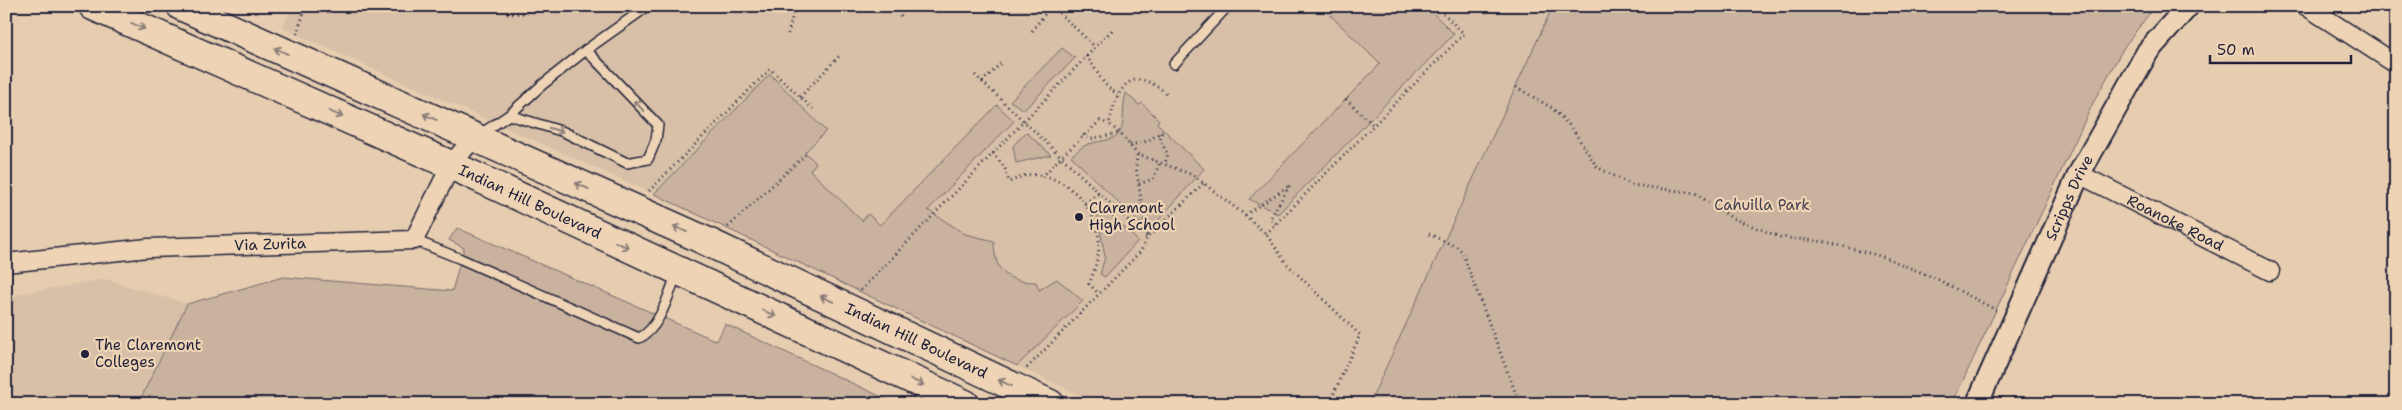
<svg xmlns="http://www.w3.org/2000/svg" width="2402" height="410" font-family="'Shantell Sans',sans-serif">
<rect width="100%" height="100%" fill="#e6cdb0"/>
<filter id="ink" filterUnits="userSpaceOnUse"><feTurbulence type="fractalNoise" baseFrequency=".02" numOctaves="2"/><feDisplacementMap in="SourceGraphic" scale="10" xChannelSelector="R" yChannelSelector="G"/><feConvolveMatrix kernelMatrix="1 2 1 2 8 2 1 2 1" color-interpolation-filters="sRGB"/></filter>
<g filter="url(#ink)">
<g fill="#d7c0a7">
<path d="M292,6h1261l-184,398h-271l-444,-210 -354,-158 1,-3 -6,-2 -1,2 -12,-5z"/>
<path d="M105,279l82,25 -49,100h-132v-101l12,-9z"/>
</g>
<g fill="#c9b39f" stroke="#766a6d">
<path d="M1321,6h105l28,28 -176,180 -29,-15 131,-135z"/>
<path d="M1553,6h602l-31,41 -31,56 -141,301h-583z"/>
<path d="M1062,48l13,10 -51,52 -14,-9z"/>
<path d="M770,74l56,57 -21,21 11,11 -6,7 52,51 6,-7 12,11 117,-120 17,16 -86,89 37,24 29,7c0,30 12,41 42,41l3,8 18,-11 26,22 -66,65 -363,-172z"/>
<path d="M1126,93l13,12 3,-2 17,17 -2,3 47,46 -48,54h-17l-68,-67c4,-3 8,-7 13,-10 11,-6 31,-4 36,-14 5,-8 2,-27 6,-39z"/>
<path d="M1026,132l25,23 -35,8 -3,-17z"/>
<path d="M1104,208l34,33 -33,36 -5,-3 5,-17 -8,-44z"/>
<path d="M457,228l260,113 8,-17 172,80h-759l49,-100 96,-27 169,14 12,-43 -15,-8z"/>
</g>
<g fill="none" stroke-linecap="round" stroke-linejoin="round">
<defs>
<g id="service">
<path d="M586,50l62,-44"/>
<path d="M1174,64l54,-58"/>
<path d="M479,135l30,-20 33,-30 44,-35 72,75 -2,15 -8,19 -21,4 -63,-31 -55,-17"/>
<path d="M414,240l47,19 178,79c21,-9 30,-45 38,-65"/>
</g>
<g id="minor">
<path d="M2306,6l90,58"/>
<path id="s1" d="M2079,174l191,97"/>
<path id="s2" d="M6,263l142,-15 266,-8 37,-75 23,-28"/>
</g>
<g id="tertiary">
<path id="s3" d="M1977,404l102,-230 69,-123 40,-45"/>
</g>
<g id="primary">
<path id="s4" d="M93,6l358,159 514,239"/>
<path id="s5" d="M181,6l512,229 357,169"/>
</g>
</defs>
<use href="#service" stroke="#22223b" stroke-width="12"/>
<use href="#minor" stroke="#22223b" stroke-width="21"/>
<use href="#tertiary" stroke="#22223b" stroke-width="25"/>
<use href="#primary" stroke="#22223b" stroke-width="31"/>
<g stroke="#22223b" stroke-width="3" stroke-dasharray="1 4" stroke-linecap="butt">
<path d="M897,6l4,11"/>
<path d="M1052,6l43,41"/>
<path d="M507,14l22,-1 27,-7"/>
<path d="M1032,31l19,-25"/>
<path d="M297,34l9,-28"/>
<path d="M788,34l7,-28"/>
<path d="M1086,56c12,14 15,30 32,38"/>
<path d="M975,75l172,163"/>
<path d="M982,82l21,-21"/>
<path d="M1516,87l36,21 19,19 26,40 35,18 63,8 37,25 48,19 46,5 58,15 53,22 61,32"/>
<path d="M1166,93c-36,-30 -49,-5 -57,31l11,9 17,21 56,21 52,40 21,19 21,30 73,71 -31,69"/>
<path d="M800,97l41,-43"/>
<path d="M1346,99l27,26"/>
<path d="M1161,133l-1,8 8,13 -3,9"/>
<path d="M1083,135l6,4 31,-6"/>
<path d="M1130,145l18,-4 16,-11"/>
<path d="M993,153l12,15 4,14c6,-2 13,-6 18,-7 38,-4 74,35 72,72 -1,13 -5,25 -10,37l10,10"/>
<path d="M1137,155l-1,12 11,71"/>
<path d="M1042,177l19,-20 39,-36 9,3"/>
<path d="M1139,184l14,-5 7,-17"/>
<path d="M649,191l121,-122 43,40"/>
<path d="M1085,203l14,-10"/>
<path d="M1245,215l45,-30 -20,34 5,5"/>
<path d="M728,227l78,-73"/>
<path d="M1266,234l198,-200 -28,-28"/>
<path d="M1429,234l28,13 5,5 57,150 3,2"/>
<path d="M861,290l253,-262"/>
<path d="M1027,368l114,-117 6,-13 57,-55"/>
<path d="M1690,404l6,-4"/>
</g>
<use href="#service" stroke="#eed4b5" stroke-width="9"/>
<use href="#minor" stroke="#eed4b5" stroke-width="18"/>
<use href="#tertiary" stroke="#eed4b5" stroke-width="21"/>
<use href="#primary" stroke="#eed4b5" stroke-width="28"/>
</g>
<defs><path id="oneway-shaft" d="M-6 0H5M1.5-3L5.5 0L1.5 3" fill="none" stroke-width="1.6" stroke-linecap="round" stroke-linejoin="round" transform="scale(1.25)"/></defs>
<g stroke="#887b78">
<use href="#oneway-shaft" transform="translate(138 26) rotate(24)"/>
<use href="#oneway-shaft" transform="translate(281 51) rotate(-156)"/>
<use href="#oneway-shaft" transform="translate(639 106) rotate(-134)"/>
<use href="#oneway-shaft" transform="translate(336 114) rotate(24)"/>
<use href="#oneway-shaft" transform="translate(430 117) rotate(-156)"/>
<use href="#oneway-shaft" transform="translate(556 130) rotate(17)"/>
<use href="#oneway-shaft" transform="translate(582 186) rotate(-156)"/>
<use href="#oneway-shaft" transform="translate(680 229) rotate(-156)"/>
<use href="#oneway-shaft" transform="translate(622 245) rotate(25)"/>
<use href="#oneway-shaft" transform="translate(827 299) rotate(-155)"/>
<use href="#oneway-shaft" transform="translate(769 313) rotate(25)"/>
<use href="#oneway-shaft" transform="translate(917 382) rotate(25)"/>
<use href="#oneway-shaft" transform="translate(1005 383) rotate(-155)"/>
</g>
</g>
<g fill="#22223b" stroke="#eed4b5" stroke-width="2">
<circle cx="1079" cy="217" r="5"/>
<circle cx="85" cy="354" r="5"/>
</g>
<g text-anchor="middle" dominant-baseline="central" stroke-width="4.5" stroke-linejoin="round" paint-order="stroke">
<g font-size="15" fill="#22223b" stroke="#eed4b5">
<text stroke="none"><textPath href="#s3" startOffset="226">Scripps Drive</textPath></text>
<text stroke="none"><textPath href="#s4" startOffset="479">Indian Hill Boulevard</textPath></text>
<text stroke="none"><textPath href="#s1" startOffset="108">Roanoke Road</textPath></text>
<text stroke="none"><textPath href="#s2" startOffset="265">Via Zurita</textPath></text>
<text stroke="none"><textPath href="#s5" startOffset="808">Indian Hill Boulevard</textPath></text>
</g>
<g font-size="15" fill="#433f4f" stroke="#eed4b5">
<text x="1762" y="205">Cahuilla Park</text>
</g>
<g font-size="15" fill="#22223b" stroke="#eed4b5" text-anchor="start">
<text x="1089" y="208">Claremont<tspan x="1089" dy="17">High School</tspan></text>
<text x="95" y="345">The Claremont<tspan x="95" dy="17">Colleges</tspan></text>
</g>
</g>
<rect width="2402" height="410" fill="none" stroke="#eed4b5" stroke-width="25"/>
<rect x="12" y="12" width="2377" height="385" fill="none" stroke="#22223b" stroke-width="2" filter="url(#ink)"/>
<path d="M2210 55v8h141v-8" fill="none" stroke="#22223b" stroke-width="2.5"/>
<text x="2217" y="55" font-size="15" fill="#22223b" stroke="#eed4b5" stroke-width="4" paint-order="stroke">50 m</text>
</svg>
